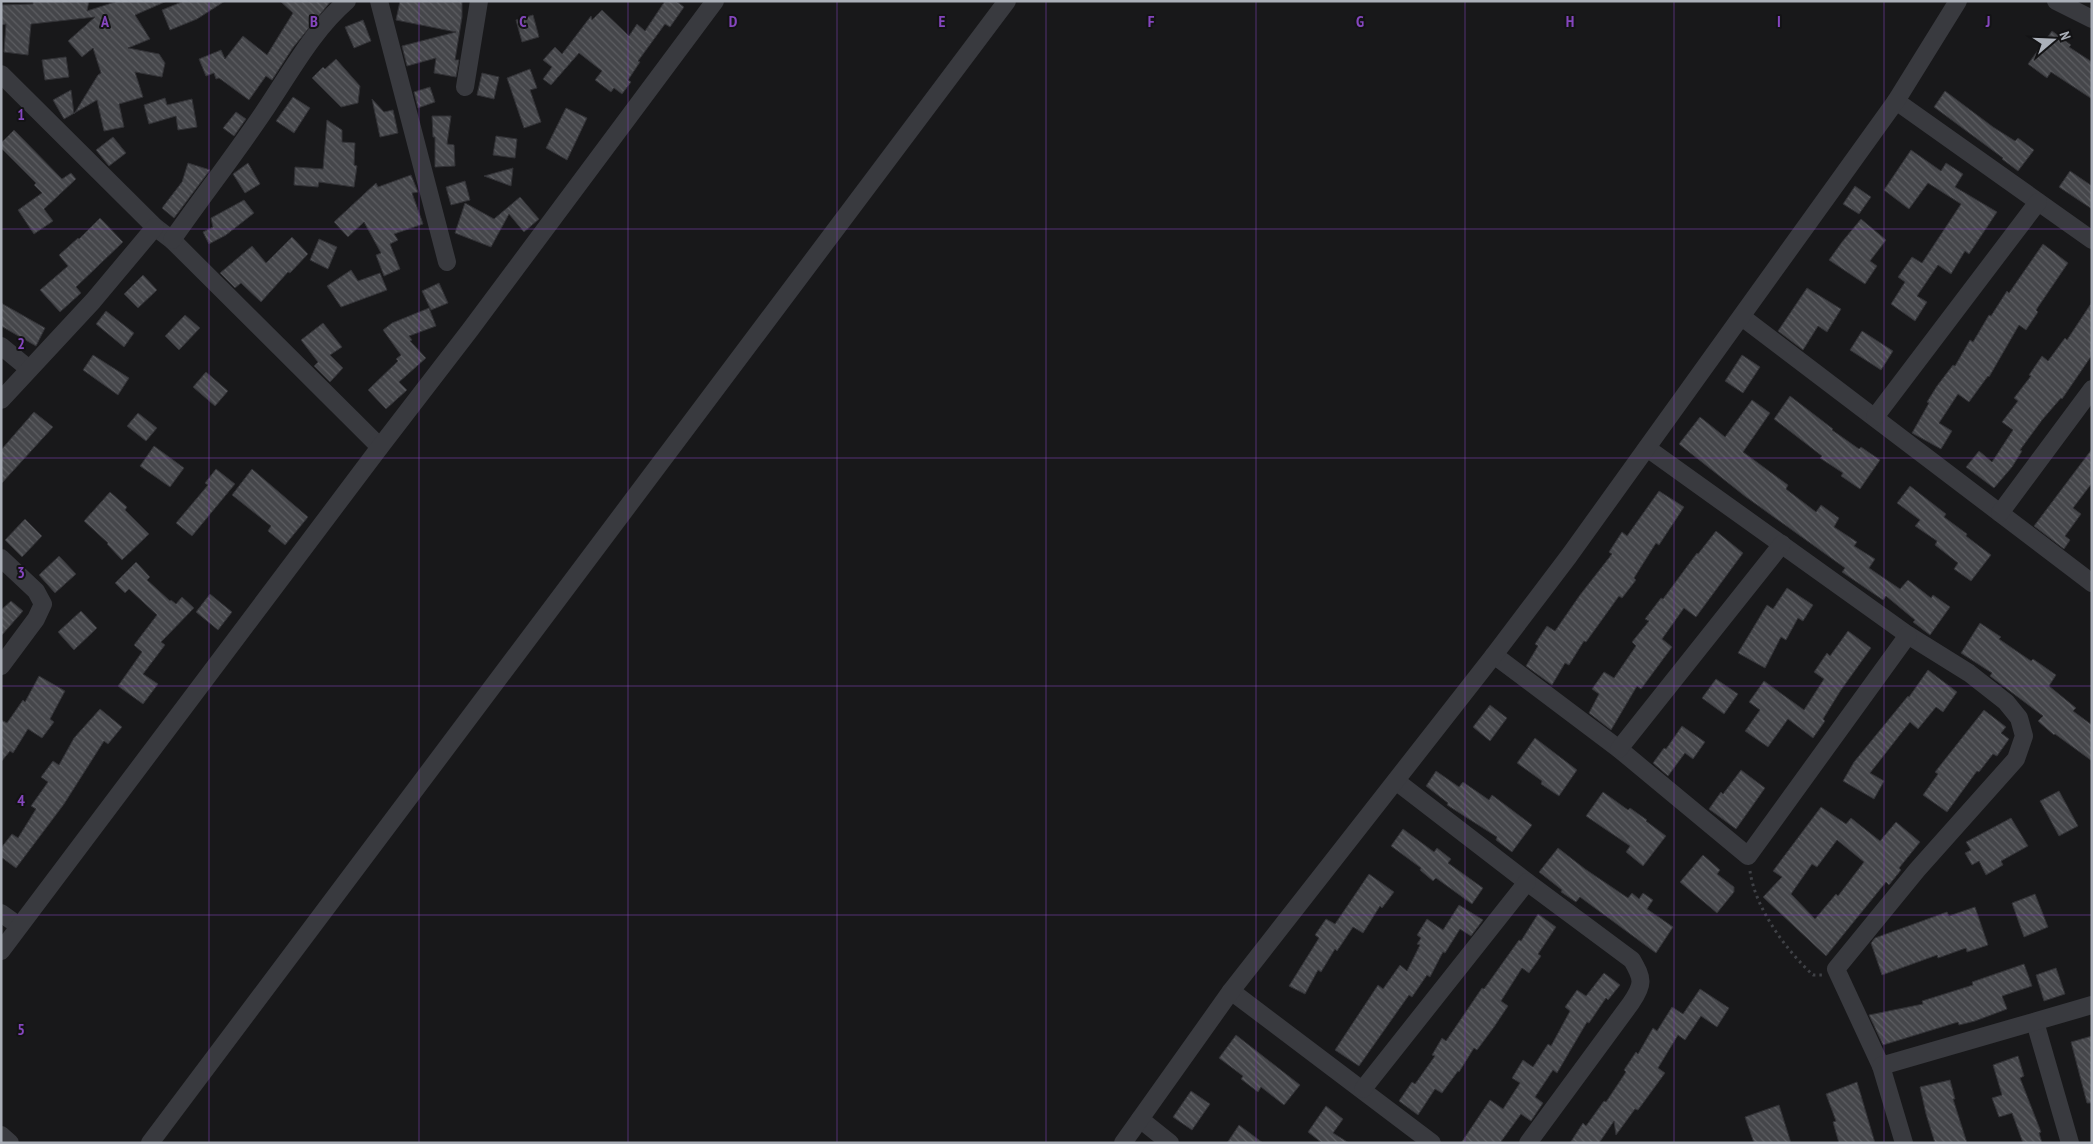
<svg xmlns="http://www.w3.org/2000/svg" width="2093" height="1144" font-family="'PT Sans Narrow',sans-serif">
<defs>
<pattern id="building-back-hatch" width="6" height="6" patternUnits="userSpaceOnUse" patternTransform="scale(1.25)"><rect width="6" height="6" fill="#45464a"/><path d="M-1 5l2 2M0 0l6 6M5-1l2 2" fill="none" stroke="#5d5e62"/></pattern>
</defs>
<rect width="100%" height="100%" fill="#18181a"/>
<g fill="url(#building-back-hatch)" stroke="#323236" fill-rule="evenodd">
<path d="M33,1h56l-2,10 31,-10h49l-32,14 15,24 -22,9 31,6 6,9 -3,14 -27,-5 8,25 -24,7 5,23 -20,4 -7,-31 -33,19 -11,-19 18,-10 3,24 24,-39 3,-2 -8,-25 -11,9 -14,-16 27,-24 -64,7 -3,31 -24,-3 2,-28 -5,1v-20l32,-1z"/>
<path d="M184,1h41l-28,18 -27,11 -8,-20z"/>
<path d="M280,1h51l-40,49 1,-1 -20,31 -6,-4 -17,24 -30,-22 -3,1 -2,-6 -8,3 -7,-17 22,-9 4,9 18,-23 24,19 26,-42z"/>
<path d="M400,1h62v16l-7,43h4l-3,17 -22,-4 2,-15 -29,8 -5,-20 54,-14 -60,-12z"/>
<path d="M665,1h11l8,6 -14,20 -5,-3 -27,37 2,1 -12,18 3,2 -9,12 -8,-6 -3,4 -16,-12 7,-9 -23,-18 -28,32 -8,-6 9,-12 -9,-7 12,-13 7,7 29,-38 1,4 10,-10 27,26 8,-12 8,7z"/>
<path d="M533,15l6,22 -17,5 -6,-22z"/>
<path d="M363,20l8,21 -17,7 -9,-21z"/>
<path d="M2052,31l19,14 -2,2 23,15v37l-41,-27 -4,6 -19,-14z"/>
<path d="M66,57l3,20 -24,3 -3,-20z"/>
<path d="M336,59l24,27 -2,17 -17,4 -29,-29 11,-11 2,2z"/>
<path d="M530,69l7,19 -7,2 11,32 -17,6 -17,-50z"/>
<path d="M482,73l17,4 -5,22 -17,-4z"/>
<path d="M430,87l5,15 -17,6 -4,-16z"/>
<path d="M1945,91l48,36 22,14 3,-3 16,12 -16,21 -16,-12 1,-1 -69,-51z"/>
<path d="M293,97l17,11 -16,25 -18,-12z"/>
<path d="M165,98l2,7 25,-6 5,28 -19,3 -2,-14 -27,8 -5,-19z"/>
<path d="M372,99l12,13 9,-2 5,23 -18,4z"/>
<path d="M566,108l21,10 -20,42 -21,-12z"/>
<path d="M236,112l10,7 -12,17 -11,-8z"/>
<path d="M432,116h19l-4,28 7,1 1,21 -20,1v-30h-2z"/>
<path d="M327,120l15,10v12l13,1 -1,22 3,1 -3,21 -35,-5 -1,5 -24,-2 1,-18 28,2z"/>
<path d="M14,130l48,49 9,-6 5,6 -32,30 9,12 -19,13 -16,-24 24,-17 -8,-8 2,-2 -35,-35v-5z"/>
<path d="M496,136l21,3 -2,19 -22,-3z"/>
<path d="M113,137l13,16 -17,13 -13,-16z"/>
<path d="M1911,150l30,21 5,-8 17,11 -8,13 42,25 -28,42 -4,-3 -14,23 -13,-9 -21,31 10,6 -12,19 -24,-17 14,-22 -7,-5 14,-20 10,6 39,-59 -33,-21 -19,26 -25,-19z"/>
<path d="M188,163l22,7 -36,48 -12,-10 20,-26z"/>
<path d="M248,163l12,21 -15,9 -12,-19z"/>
<path d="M513,168l-2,18 -27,-10z"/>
<path d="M2070,171l22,15v23l-33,-22z"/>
<path d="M411,175l7,17 -6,1 11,31 -29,10 4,6 -8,4 10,25 -16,7 -8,-21 5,-2 -17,-31 -16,15 -14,-15 42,-39 2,4z"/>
<path d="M465,181l5,19 -19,5 -5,-18z"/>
<path d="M1855,186l16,11 -12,17 -16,-10z"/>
<path d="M520,197l19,22 -15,13 -15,-18 -18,33 -36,-14 10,-30 29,16z"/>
<path d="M244,200l10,13 -28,22 -17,9 -6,-12 10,-5 -2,-9z"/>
<path d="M100,218l23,24 -47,45 5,6 -21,19 -20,-22 28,-24 -9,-11 19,-17 1,1z"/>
<path d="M1861,219l25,21 -16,21 7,5 -12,18 -36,-24 13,-18z"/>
<path d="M292,237l16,17 -18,19 -2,-1 -27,30 -20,-19 -6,5 -15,-15 32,-27 14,17z"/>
<path d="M319,239l18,8 -9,22 -18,-9z"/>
<path d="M2043,244l25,19 -32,47 2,2 -12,18 -7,-5 -30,52 -1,-1 -19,26 -11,-8 -19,29 13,8 -11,18 -29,-16 17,-30 -2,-1 10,-16 16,-21 2,1 15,-26 3,2 16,-27 2,1 16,-25 2,2z"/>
<path d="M351,270l7,11 22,-8 7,17 -46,17 -14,-21z"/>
<path d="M143,275l14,15 -19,18 -14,-14z"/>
<path d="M439,283l9,20 -17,7 -9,-19z"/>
<path d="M1807,288l34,21 -14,23 -9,-6 -15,24 -25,-19z"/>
<path d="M2092,302v53l-30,44 -1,-1 -19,22 -22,30 2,1 -10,16 -18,21 -28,-21 13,-16 13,11 21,-32 -11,-8 16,-21 -4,-3 17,-22 -2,-1 13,-19 6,5 17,-23 2,2z"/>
<path d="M1,303l44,25 -9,18 -35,-20z"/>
<path d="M429,308l7,18 -27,10 3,4 -2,1 16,17 -27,24 8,8 -21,19 -18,-19 30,-29 -2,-2 5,-4 -18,-25 9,-7z"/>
<path d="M106,311l28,22 -10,14 -28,-23z"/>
<path d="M185,315l15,13 -21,22 -14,-14z"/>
<path d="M323,323l19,24 -12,8 13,13 -13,14 -16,-16 4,-4 -17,-22z"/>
<path d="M1862,331l31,20 -12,19 -31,-20z"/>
<path d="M93,355l36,23 -11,17 -35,-25z"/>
<path d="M1742,355l18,12 -17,26 -18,-12z"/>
<path d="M206,372l22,19 -13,15 -22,-19z"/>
<path d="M1790,396l43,33 -1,1 27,19 2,-2 19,13 -20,29 -19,-13 2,-3 -23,-15 2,-2 -48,-37z"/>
<path d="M1752,400l18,13 -27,39 45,33 -2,4 30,23 5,-7 18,13 -5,9 23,15 -3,4 21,13 -6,9 31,21 8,-9 23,18 2,-3 17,12 -20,28 -17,-13 2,-2 -29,-24 -3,4 -41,-28 3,-4 -99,-71 -67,-53 21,-27 25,20z"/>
<path d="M34,412l19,15 -52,57v-34z"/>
<path d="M138,413l19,15 -11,13 -19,-15z"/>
<path d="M154,446l30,22 -14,19 -30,-21z"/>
<path d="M2092,449v34l-19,25 8,6 -16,22 5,4 -6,9 -30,-23z"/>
<path d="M216,469l19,15 -43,52 -16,-13 32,-38 -3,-2z"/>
<path d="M252,469l56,48 -23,28 -17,-14 3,-5 -39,-31z"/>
<path d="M1910,486l36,28 -2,3 23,17 -1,2 25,19 -20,26 -17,-12 4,-6 -23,-18 2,-4 -22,-15 5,-6 -23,-17z"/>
<path d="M1659,491l25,16 -25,38 -3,-2 -22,35 2,2 -14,18 -3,-2 -33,46 -2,-1 -15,24 -4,-2 -13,22 -26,-19 12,-20 -3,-2 12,-18 8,5 25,-36 32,-41 -3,-2 13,-20 5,4z"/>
<path d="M110,492l17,15 -2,3 24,24 -27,26 -15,-16 1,-1 -24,-22z"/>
<path d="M25,519l17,17 -20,21 -17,-17z"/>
<path d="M1716,531l27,22 -47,64 -12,-9 -22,31 10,8 -31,42 -4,-3 -26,44 -22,-17 10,-19 -7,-5 12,-17 10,6 22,-32 -4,-4 17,-21 -4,-2 16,-21 2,1 34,-46 1,1z"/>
<path d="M59,556l17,18 -21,19 -16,-18z"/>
<path d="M136,562l14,15 -3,3 23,21 1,-1 5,4 6,-7 12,11 -33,34 4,3 -22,29 15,10 -15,20 -25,-18 24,-34 -8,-7 23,-30 -28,-26 -4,4 -10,-10z"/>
<path d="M1787,588l26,17 -10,16 -5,-3 -12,22 -5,-3 -16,31 -27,-15 29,-48 6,4z"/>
<path d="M210,594l22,18 -14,18 -22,-18z"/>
<path d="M11,601l12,10 -22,25v-26z"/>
<path d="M81,611l16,17 -23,22 -16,-18z"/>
<path d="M1980,623l21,14 -2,2 32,22 2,-2 23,16 -7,11 27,22 -3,3 19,14v36l-37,-27 -1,1 -16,-14 5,-5 -53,-40 2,-3 -31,-20z"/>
<path d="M1848,631l23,17 -30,42 -18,29 2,2 -12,17 -25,-19 -20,28 -23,-16 15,-21 -11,-8 15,-21 40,29 20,-31 -10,-7 13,-19 3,3z"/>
<path d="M1928,670l29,22 -14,20 -7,-5 -18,22 -8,-7 -40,51 14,8 -10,18 -31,-18 11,-19 54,-66 1,1z"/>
<path d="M39,676l26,15 -15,28 4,3 -12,16 -14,-9 -15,24 -3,-2 -9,11v-42l6,3 16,-23 2,2z"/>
<path d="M1716,679l22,15 -14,20 -22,-16z"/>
<path d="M1490,705l17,13 -17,23 -17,-14z"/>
<path d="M100,709l22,18 -14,17 -4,-3 -40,63 -48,64 -15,-11v-9l11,-14 6,4 18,-29 -5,-3 17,-24 -7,-5 12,-16 6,4 15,-27z"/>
<path d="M1984,710l22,17 -5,6 8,6 -12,17 -4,-2 -14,18 -2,-1 -30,41 -24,-17 15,-21 -3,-2z"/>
<path d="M1682,726l23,16 -12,17 -8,-6 -17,23 -15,-13 11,-15 2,1z"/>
<path d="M1535,738l42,32 -18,26 -18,-12 1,-3 -25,-18z"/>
<path d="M1741,770l24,18 -29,41 -27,-20 12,-17 2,2z"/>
<path d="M1436,771l23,16 4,-5 26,18 3,-5 40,30 -20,27 -16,-12 1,-3 -50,-32 1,-2 -22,-17z"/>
<path d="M2059,791l19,35 -19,10 -19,-35z"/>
<path d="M1603,792l25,18 2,-2 17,12 -1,1 20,15 -23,30 -17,-14 4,-6 -44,-30z"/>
<path d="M1821,807l25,17 5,-6 29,23 16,-19 24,20 -21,26 2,2 -12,15 -3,-3 -60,74 -63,-59 19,-20 -9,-6zM1837,840l27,22 -26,34 -2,-2 -21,25 -24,-25 21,-30 5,3z"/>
<path d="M2011,818l17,28 -27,15 2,4 -17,10 -7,-14 -7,4 -7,-12 6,-3 -5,-8z"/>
<path d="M1403,829l31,23 3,-4 14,11 -3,4 35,25 -11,16 -36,-26 -3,3 -13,-11 1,-2 -30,-22z"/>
<path d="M1558,848l27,21 43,29 4,-5 7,6 4,-6 10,7 -6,9 26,18 -17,26 -76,-56 -4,5 -15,-10 1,-2 -23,-18z"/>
<path d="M1703,855l17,15 -3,4 17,13v5l-17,21 -37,-31z"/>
<path d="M1369,874l25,18 -12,16 -2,-2 -17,27 -10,-6 -16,24 -2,-2 -14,23 -3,-2 -13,24 -16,-8 30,-48 -4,-3 11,-16 9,5z"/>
<path d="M2035,894l13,33 -24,10 -12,-34z"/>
<path d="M1459,905l24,15 -12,16 -11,-7 -15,24 -2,-1 -13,25 -3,-2 -15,22 -3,-2 -50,71 -24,-16 43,-65 5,4 17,-24 7,6 13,-26 -3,-1 4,-6 -4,-3 10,-16 16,11z"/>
<path d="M1975,907l13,38 -21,7 -1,-4 -28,10 -1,-3 -55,20 -11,-32 4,-5 72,-26 2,4z"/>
<path d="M1538,914l18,13 -18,27 3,2 -12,17 -7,-5 -21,33 7,5 -14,21 -17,23 -3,-2 -15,24 -1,-1 -16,22 -7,-4 -17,26 -19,-14 13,-19 3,2 20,-28 -3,-1 10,-17 4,3 36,-53 2,1 35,-49 2,1z"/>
<path d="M2024,964l8,22 -30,10 5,13 -32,12 -16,4 -1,-3 -75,23 -14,-30 54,-11 -1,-3 51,-16 -1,-3z"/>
<path d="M2056,968l9,26 -21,7 -8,-26z"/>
<path d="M1604,973l16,12 -12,15 -2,-2 -17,25 -2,-1 -30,51 -4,-3 -18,27 8,6 -12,18 -10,-7 -21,29h-39l29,-43 13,9 17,-26 -8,-5 11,-18 10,7 15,-23 3,2 19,-35 -5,-4 12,-17 9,6z"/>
<path d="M1700,989l29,19 -12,19 -16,-11 -16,24 -7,-5 -20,33 7,5 -27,37 -3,-1 -19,26 -2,-14 -15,22h-29l13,-20 3,3 18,-25 2,1 20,-30 -2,-2 12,-18 2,2 15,-26 4,3 15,-24 11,7z"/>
<path d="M1236,1035l64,50 -16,20 -23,-18 -3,5 -17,-13 2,-3 -24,-18z"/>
<path d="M2092,1036v67h-5l-16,-61z"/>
<path d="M2018,1056l6,20 -4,2 21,54 -2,1 3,10h-19l-11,-30 -13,4 -7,-19 10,-3 -9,-30z"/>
<path d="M1950,1080l5,19h-2l14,44h-32l-9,-29 -6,-27z"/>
<path d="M1857,1082l18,61h-36l-6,-21 3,-1 -10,-27z"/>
<path d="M1191,1091l19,13 -18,26 -19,-13z"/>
<path d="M1779,1105l12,38h-37l-9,-26z"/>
<path d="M1326,1106l17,13 -10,14 16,10h-27l-14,-11z"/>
<path d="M1239,1125l24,18h-36z"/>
</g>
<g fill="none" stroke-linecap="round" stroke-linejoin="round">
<path stroke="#3f4146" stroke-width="3" stroke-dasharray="2.5 4" stroke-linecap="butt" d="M1750,871c5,37 36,79 63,104h10"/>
<g stroke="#393a3f" stroke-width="18">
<path d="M379,1l68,261"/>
<path d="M2056,1l36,18"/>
<path d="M1,74l154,153 17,13 208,207"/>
<path d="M465,87l14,-86"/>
<path d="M1896,101l196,139"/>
<path d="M172,240c30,-43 62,-84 91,-127 26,-38 49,-82 84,-112"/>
<path d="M1742,317l350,266"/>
<path d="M1,346l28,23"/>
<path d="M1,400l92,-99 62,-74"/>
<path d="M1875,417l163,-215"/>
<path d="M1647,448l261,187 61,38 37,29 13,16 5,18 -8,23 -99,111 -81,99 45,97"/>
<path d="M2000,513l92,-124"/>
<path d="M1,558l35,33 7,13 -7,15 -35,47"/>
<path d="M1494,655l125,94 129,107 160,-221"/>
<path d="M1619,749l163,-205"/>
<path d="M1396,781l131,101 105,78c11,19 12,24 -1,43l-103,140"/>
<path d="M1,913l18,13"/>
<path d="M1,951l379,-504 90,-117 245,-329"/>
<path d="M1231,991l201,152"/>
<path d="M2035,1022l35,121"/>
<path d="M1363,1089l164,-207"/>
<path d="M1140,1119l30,24"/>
<path d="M1,1135l9,8"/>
<path d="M150,1143l857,-1142"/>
<path d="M1123,1143l108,-152 263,-336 75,-99 327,-455 62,-100"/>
<path d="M1904,1143l-23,-77 211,-61"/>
</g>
</g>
<path fill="none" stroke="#8546be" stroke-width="1" stroke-opacity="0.55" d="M209,1v1142M419,1v1142M628,1v1142M837,1v1142M1046,1v1142M1256,1v1142M1465,1v1142M1674,1v1142M1884,1v1142M1,229h2091M1,458h2091M1,686h2091M1,915h2091"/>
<g font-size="16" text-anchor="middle" font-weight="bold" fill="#8546be" stroke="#131315" stroke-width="4" stroke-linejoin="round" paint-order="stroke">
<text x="105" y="27">A</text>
<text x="314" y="27">B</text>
<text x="523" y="27">C</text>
<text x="733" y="27">D</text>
<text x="942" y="27">E</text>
<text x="1151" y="27">F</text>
<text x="1360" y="27">G</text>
<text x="1570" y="27">H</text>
<text x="1779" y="27">I</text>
<text x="1988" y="27">J</text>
<text x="21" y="120">1</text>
<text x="21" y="349">2</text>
<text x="21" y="578">3</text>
<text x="21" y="806">4</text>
<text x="21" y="1035">5</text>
</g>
<rect width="2093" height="1144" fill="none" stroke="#abb0b9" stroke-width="5"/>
<g transform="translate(2053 40) rotate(71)" stroke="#131315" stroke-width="4" paint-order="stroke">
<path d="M0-4L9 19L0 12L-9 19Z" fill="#abb0b9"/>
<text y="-8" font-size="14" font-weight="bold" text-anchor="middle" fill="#abb0b9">N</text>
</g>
</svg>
